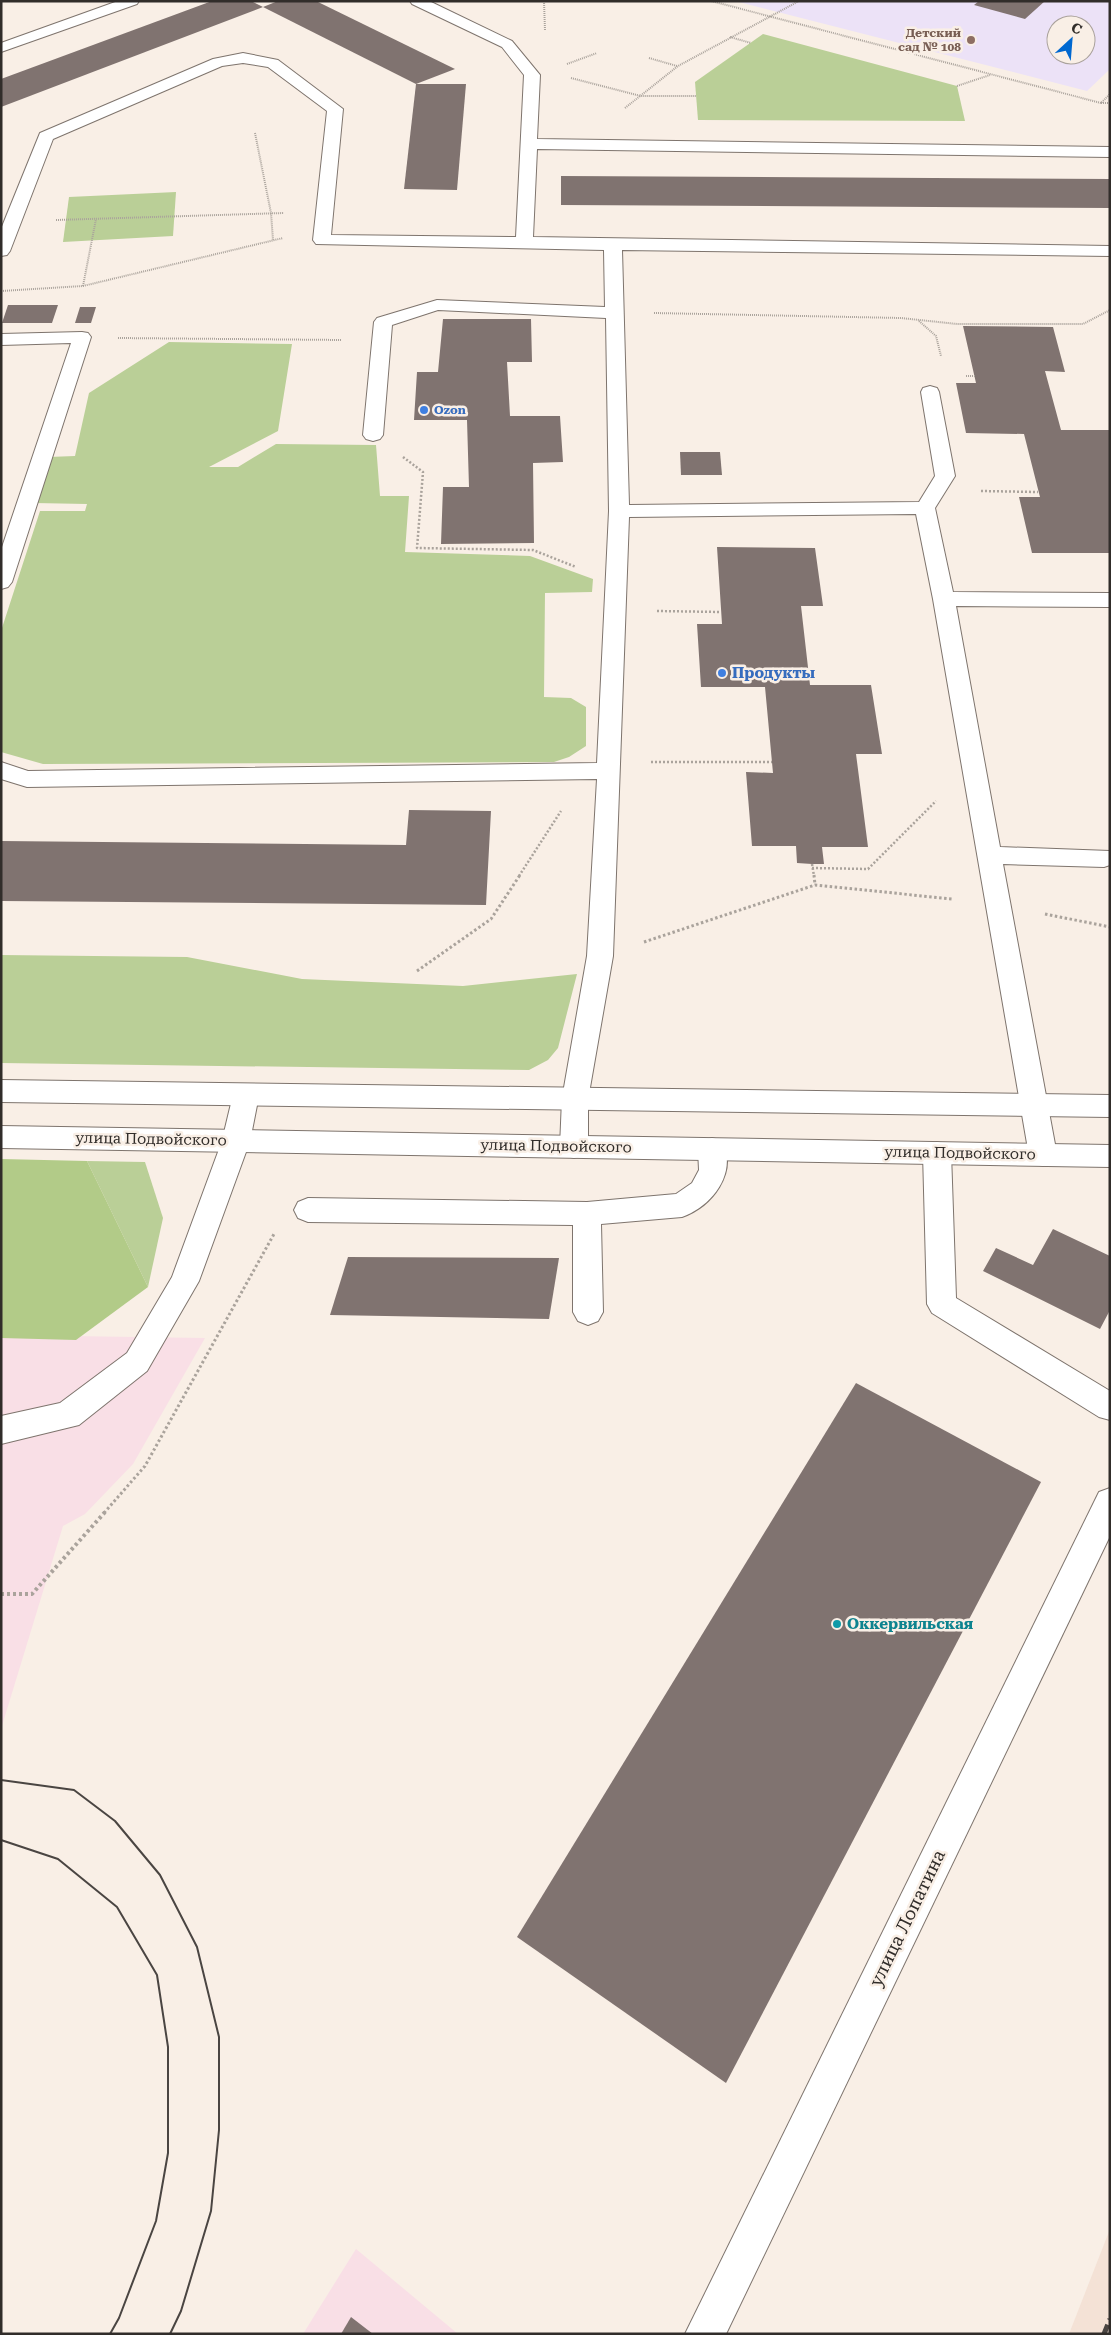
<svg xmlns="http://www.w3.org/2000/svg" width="1111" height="2335" font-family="'Roboto Serif',serif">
<rect width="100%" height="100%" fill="#f9efe6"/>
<path fill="#f4e2d6" d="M1110,2229v105h-41z"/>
<g fill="#f9dfe6">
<path d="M1,1335l204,3 -72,126 -48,50 -22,12 -62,203z"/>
<path d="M356,2249l102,85h-155z"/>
</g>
<path fill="#ece2f7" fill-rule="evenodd" d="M735,1h375v68l-23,22zM1056,25h30v30h-30z"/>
<g fill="#bacf97">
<path d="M763,34l194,52 8,35 -267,-1 -3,-38z"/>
<path d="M176,192l-3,44 -110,6 6,-45z"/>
<path d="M169,342l123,2 -14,87 -69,36h29l38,-23 100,1 4,51h29l-4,56 125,4 63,23 -1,13 -47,1 -1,104 27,1 15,9v39l-17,11 -15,5 -511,2 -42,-12v-121l39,-120h45l2,-7 -53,-1 15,-46 26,-1 14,-63z"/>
<path d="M1,955l186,2 115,22 161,7 114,-12 -19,74 -10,12 -19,10 -528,-7z"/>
<path d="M87,1161l58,1 18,56 -15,69z"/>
</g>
<path fill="#b2cb88" d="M1,1159l86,2 61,126 -72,53 -75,-2z"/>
<g fill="#807370">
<path d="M212,1h39l12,6 -262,100v-28z"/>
<path d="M278,1h38l139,68 -39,15 -153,-77z"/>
<path d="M979,1h66l-20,18 -51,-14z"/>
<path d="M416,84h50l-9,106 -53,-1z"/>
<path d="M561,176l549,3v29l-549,-3z"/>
<path d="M8,305h50l-6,18h-50z"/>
<path d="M80,307h16l-5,16h-16z"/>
<path d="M443,319h88l1,43h-25l3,54h50l3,46 -30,1 1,80 -93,1 2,-57h26l-2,-67h-53l3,-48h21z"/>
<path d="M963,326l90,1 12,45 -20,-1 16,59h49v123h-78l-13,-56h21l-16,-63 -58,-1 -10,-50h20z"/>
<path d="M680,452h40l2,23h-41z"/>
<path d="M717,547l98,1 8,58h-22l9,79h61l11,69h-26l12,93h-46l2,17h-12l-15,-1 -1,-17h-44l-6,-74 27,1 -8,-86h-64l-4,-63h25z"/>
<path d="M409,810l82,1 -5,94 -485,-4v-60l405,4z"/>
<path d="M1053,1229l57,27v54l-10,19 -117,-58 13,-23 37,17z"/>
<path d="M348,1257l211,1 -10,61 -219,-4z"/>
<path d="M856,1383l185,99 -315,601 -209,-146z"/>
<path d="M351,2317l22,17h-32z"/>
</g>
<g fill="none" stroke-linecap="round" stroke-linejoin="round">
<defs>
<g id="lane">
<path d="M118,1h21l-2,3 -136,48v-9z"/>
<path d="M410,1h19l83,40 28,34 -3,64 573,8v10l-573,-8 -4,88 577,9v10l-488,-6 7,255 290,-3 16,-26 -14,-84 2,-4 7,-2 7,2 2,4 16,84 -20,32 18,84 157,1v14l-154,-1 44,241 110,4v14l-6,2 -101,-3 54,291 -4,8 -10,3 -10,-3 -4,-8 -96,-556 -17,-85 -287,3 -16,439 -25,143v48l-4,8 -10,3 -10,-3 -4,-8 2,-48 25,-143 10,-177 -570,8 -26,-8v-17l27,9 569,-8 12,-252 -3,-193 -168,-8 -46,15 -9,110 -3,4 -7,2 -7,-2 -3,-4 11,-113 3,-4 60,-18 168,7 -1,-57 -288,-6 -3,-4 14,-129 -59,-44 -25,-4 -21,3 -169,73 -43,112 -3,4 -6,1v-27l39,-96 173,-74 30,-6 35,7 65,49 -12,126 185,2 8,-162 -22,-28 -90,-43z"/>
<path d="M82,332l6,1 3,4 -79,245 -4,5 -7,2v-39l70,-207 -70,2v-11z"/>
<path d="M246,1084l9,3 4,8 -9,46 -51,140 -52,90 -68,54 -78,19v-28l59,-13 67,-50 45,-76 50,-136 11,-46 4,-8z"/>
<path d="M712,1138l10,3c16,32 -10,65 -40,76l-81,7 2,88 -5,9 -10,4 -10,-4 -5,-9v-87l-265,-3 -10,-4 -4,-8 4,-8 10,-4 279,4 89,-8 16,-11 7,-13 -1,-21 4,-8z"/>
<path d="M937,1142l10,3 4,8 5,145 154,93v29l-11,-3 -167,-104 -5,-9 -4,-151 4,-8z"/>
</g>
<g id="street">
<path d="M1,1080l1109,15v22l-1109,-15z"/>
<path d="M1,1126l1109,19v22l-1109,-19z"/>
<path d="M1110,1488v48l-384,798h-41l414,-842z"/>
</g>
</defs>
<use href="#lane" stroke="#7e746d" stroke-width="2"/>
<use href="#street" stroke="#7e746d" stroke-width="2"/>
<g stroke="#aaa39c" stroke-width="2" stroke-dasharray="1 1" stroke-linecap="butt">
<path d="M544,1l1,30"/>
<path d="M711,1l390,102 9,-9"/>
<path d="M730,37l21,6"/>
<path d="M649,58l28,8"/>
<path d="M567,64l30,-11"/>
<path d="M571,78l70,18h55"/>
<path d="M957,86l33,-11"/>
<path d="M1101,103h9"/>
<path d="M625,108l53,-42 121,-65"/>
<path d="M255,133l16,80 2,27"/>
<path d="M56,220l228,-7"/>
<path d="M83,286l13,-67"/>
<path d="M1,291l82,-5 200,-48"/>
<path d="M654,313l247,5 56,6h126l27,-14"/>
<path d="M919,321l17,15 5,20"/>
<path d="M118,338l224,2"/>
<path d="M966,376h9"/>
</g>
<g stroke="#aaa39c" stroke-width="2.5" stroke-dasharray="2 2" stroke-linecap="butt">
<path d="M403,457l20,15 -6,76 116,2 43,17"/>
<path d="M981,491l57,1"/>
<path d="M657,611l64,1"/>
<path d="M651,762h121"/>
<path d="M812,864l2,12"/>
<path d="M812,868l56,1 68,-68"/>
<path d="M519,876l42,-65"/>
</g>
<g stroke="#aaa39c" stroke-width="3" stroke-dasharray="2.5 2.5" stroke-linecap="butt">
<path d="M814,875l1,10"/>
<path d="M1045,914l65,13"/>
<path d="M644,942l171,-57 137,14"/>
<path d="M417,971l74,-52 29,-44"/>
<path d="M104,1513l41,-47 129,-232"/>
</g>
<path stroke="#aaa39c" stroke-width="4" stroke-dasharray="3 3" stroke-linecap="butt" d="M1,1594h31l73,-82"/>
<use href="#lane" fill="#fff" fill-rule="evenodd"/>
<use href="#street" fill="#fff" fill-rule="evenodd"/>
<g stroke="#4a4542" stroke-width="2">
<path d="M1,1780l73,10 41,31 45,54 37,72 22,90v93l-8,81 -30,100 -11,23"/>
<path d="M1,1840l57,19 59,48 40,68 11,72v106l-12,68 -37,97 -9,16"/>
</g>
<path stroke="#4a4542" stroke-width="5" stroke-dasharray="10 5" stroke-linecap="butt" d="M1104,2334l6,-15"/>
</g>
<circle fill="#8d6e63" stroke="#f9efe6" stroke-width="2" cx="971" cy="40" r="5"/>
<g fill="#3f7fe0" stroke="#f9efe6" stroke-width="2">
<circle cx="424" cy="410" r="5"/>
<circle cx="722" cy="673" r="5"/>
</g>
<circle fill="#0f9aa8" stroke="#f9efe6" stroke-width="2" cx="837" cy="1624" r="5"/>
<g text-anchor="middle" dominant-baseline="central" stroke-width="5" stroke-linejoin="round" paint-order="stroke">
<g font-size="12" font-weight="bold" fill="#785e54" stroke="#f9efe6" text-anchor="end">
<text x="961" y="33">Детский<tspan x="961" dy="14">сад № 108</tspan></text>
</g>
<g font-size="12" font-weight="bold" fill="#366cbe" stroke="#f9efe6" text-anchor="start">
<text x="434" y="410">Ozon</text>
</g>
<g font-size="15" font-weight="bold" fill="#366cbe" stroke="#f9efe6" text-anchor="start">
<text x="732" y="673">Продукты</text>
</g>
<g font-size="15" fill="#312d2a" stroke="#f9efe6">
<text transform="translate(151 1139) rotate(1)">улица Подвойского</text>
<text transform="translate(556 1146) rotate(1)">улица Подвойского</text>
<text transform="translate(960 1153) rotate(1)">улица Подвойского</text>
</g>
<g font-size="15" font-weight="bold" fill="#0d838f" stroke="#f9efe6" text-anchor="start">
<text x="847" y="1624">Оккервильская</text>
</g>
<g font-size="18" fill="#312d2a" stroke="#f9efe6">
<text transform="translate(907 1918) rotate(-64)">улица Лопатина</text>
</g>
</g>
<rect width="1111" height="2335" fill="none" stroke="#312d2a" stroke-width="5"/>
<g transform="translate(1071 40) rotate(26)"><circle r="24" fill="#f9efe6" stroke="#a9a19b"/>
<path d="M0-4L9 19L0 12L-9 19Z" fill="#0068d0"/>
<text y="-8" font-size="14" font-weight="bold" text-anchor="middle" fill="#312d2a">С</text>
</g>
</svg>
